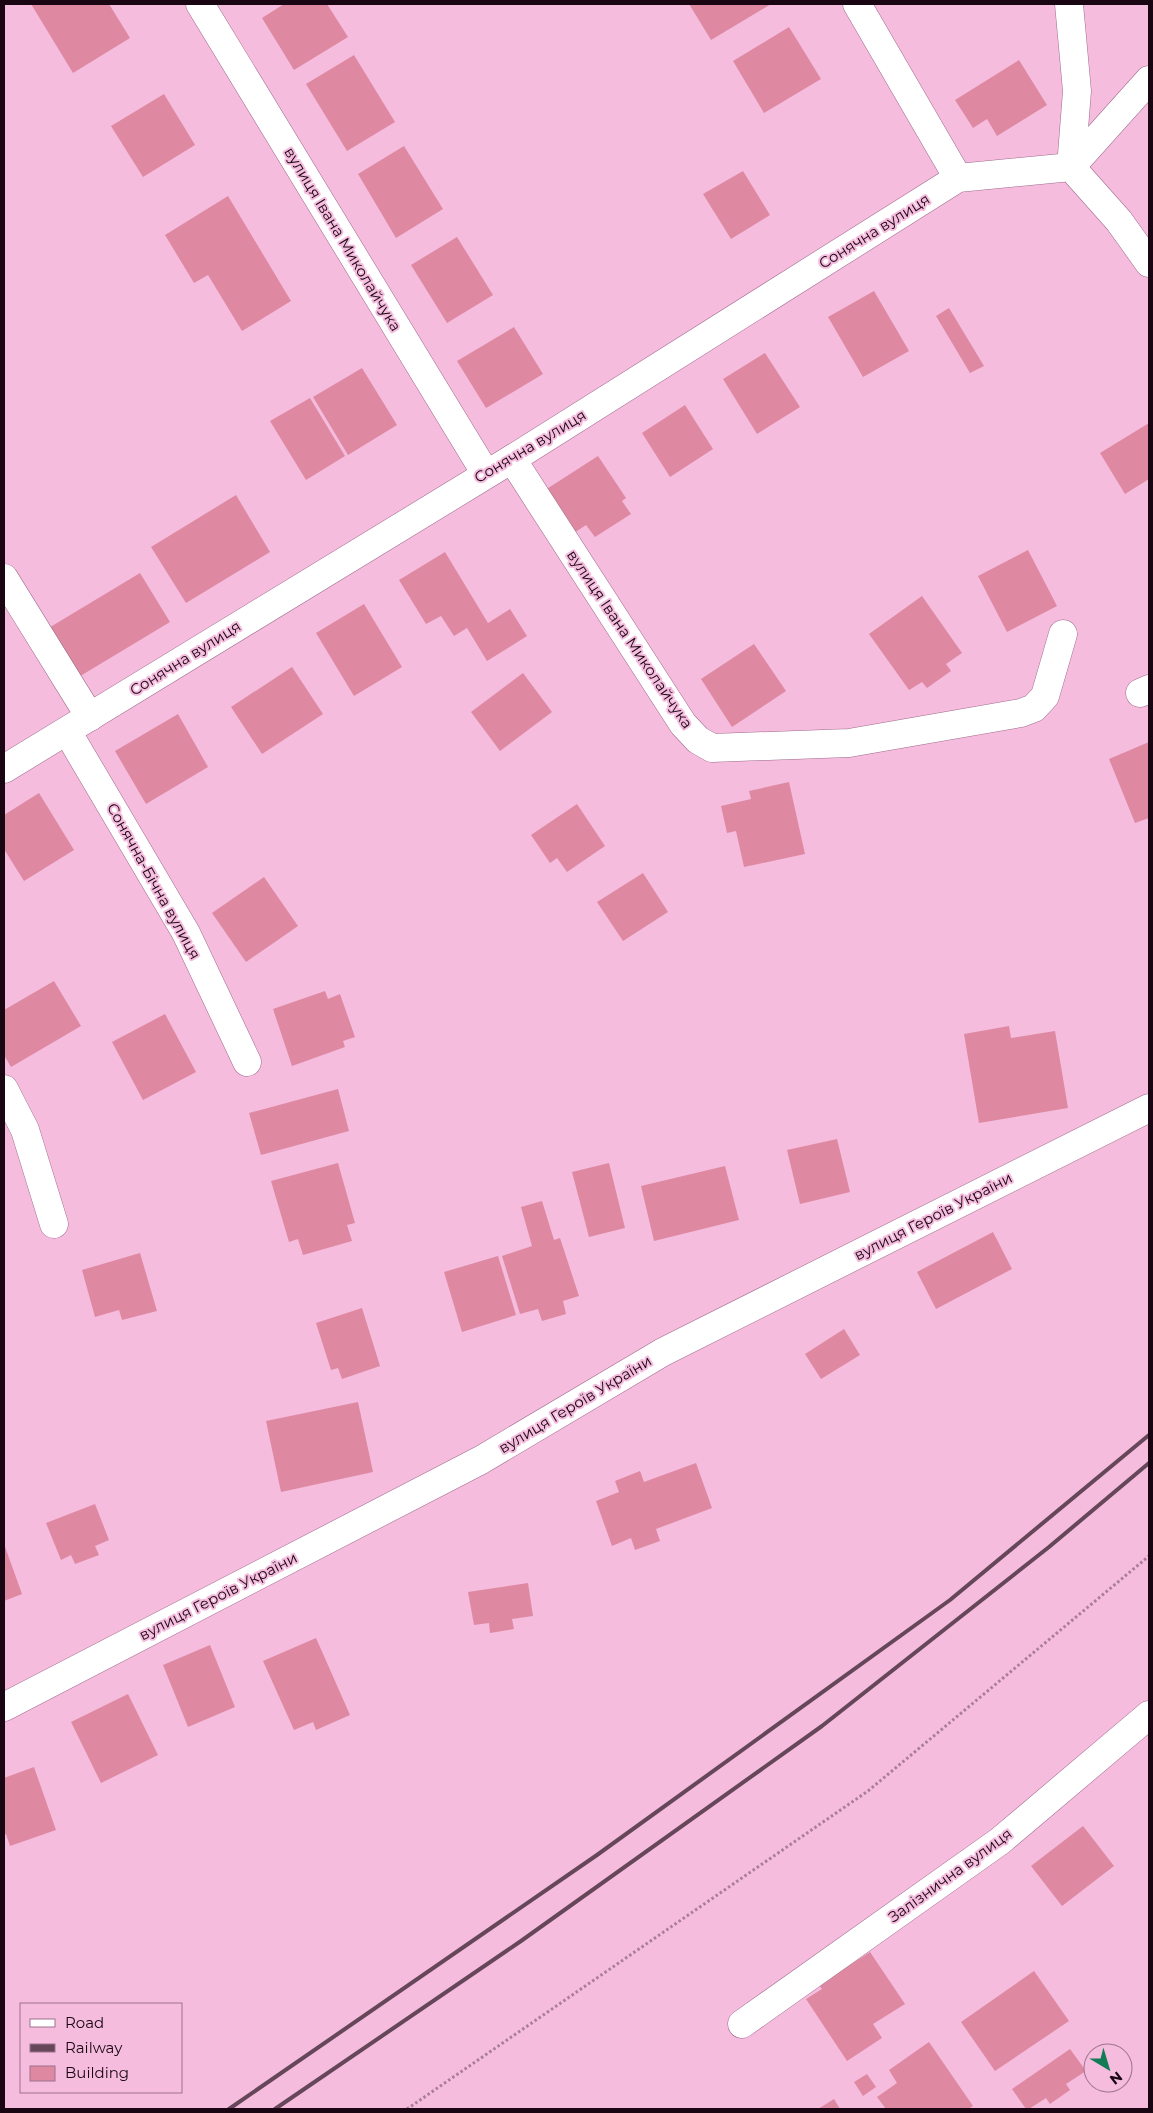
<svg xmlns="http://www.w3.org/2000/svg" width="1153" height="2113" font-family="Montserrat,sans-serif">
<rect width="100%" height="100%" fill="#f5bcde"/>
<g fill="#de89a1">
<path d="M31,4h78l21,34 -57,35z"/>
<path d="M284,4h43l21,33 -54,33 -32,-52z"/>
<path d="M689,4h82l-60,36z"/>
<path d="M789,27l32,52 -57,34 -31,-52z"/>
<path d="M354,55l41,67 -48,29 -41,-67z"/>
<path d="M1019,60l28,45 -50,31 -10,-17 -14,9 -18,-28z"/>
<path d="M164,94l31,51 -52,32 -32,-51z"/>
<path d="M404,146l39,63 -47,29 -38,-64z"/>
<path d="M743,171l27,44 -39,24 -28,-45z"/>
<path d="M228,196l63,105 -49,30 -34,-56 -14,8 -29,-48z"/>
<path d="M457,237l36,58 -46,28 -36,-58z"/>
<path d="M874,291l35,60 -46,26 -35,-60z"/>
<path d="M949,308l35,58 -14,7 -34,-57z"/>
<path d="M514,327l29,47 -57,34 -29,-47z"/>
<path d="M765,353l35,54 -43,27 -34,-55z"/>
<path d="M362,368l35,57 -49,30 -35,-58z"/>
<path d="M310,398l35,58 -39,24 -36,-59z"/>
<path d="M685,405l28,44 -43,28 -28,-44z"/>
<path d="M1149,423v56l-24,15 -25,-41z"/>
<path d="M598,456l28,42 -4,3 9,13 -36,23 -9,-12 -15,10 -29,-43z"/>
<path d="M236,495l34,57 -84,51 -35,-56z"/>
<path d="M1028,550l29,56 -50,26 -29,-56z"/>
<path d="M445,552l43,71 22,-14 17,27 -40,25 -20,-33 -13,8 -13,-20 -15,8 -27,-44z"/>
<path d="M140,573l30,49 -93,56 -30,-49z"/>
<path d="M922,596l40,57 -16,11 5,7 -24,17 -5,-6 -13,8 -40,-56z"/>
<path d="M364,604l38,63 -48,29 -38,-63z"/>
<path d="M754,644l32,47 -54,36 -31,-48z"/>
<path d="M292,667l31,47 -61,40 -31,-47z"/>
<path d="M523,673l29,39 -52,39 -29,-39z"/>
<path d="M178,714l30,53 -62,37 -31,-53z"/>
<path d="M1149,742v76l-14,5 -26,-64z"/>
<path d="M789,782l16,72 -61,13 -8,-36 -9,2 -6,-27 30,-7 -2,-8z"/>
<path d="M39,793l35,57 -50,31 -20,-32v-34z"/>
<path d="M577,804l28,42 -38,26 -10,-14 -7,5 -19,-28z"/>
<path d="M643,873l25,39 -45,29 -26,-39z"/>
<path d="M264,877l34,49 -52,36 -34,-49z"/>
<path d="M54,981l27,45 -70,41 -7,-12v-45z"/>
<path d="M325,991l3,8 12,-5 15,43 -12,4 2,6 -53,19 -19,-57z"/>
<path d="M165,1014l31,58 -53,28 -31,-58z"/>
<path d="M1009,1026l2,12 44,-7 13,77 -89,15 -15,-89z"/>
<path d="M338,1089l11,42 -88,24 -12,-42z"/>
<path d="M837,1139l13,53 -50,12 -13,-54z"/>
<path d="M338,1163l17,60 -8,2 5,16 -49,14 -5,-16 -9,3 -18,-61z"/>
<path d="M609,1163l16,65 -36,9 -17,-65z"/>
<path d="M725,1166l14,54 -85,21 -13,-55z"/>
<path d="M542,1201l12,39 6,-2 19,58 -16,5 3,13 -24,7 -4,-12 -18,5 -18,-58 30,-10 -11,-39z"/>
<path d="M993,1232l19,37 -76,40 -19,-37z"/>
<path d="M140,1253l17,58 -35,9 -3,-10 -24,7 -13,-47z"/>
<path d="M498,1256l18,59 -54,17 -18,-60z"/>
<path d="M362,1308l18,58 -38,13 -4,-11 -7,2 -15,-47z"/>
<path d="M844,1329l16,26 -39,24 -16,-25z"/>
<path d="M358,1402l15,70 -92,20 -15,-71z"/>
<path d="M696,1463l16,45 -56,21 4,12 -25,9 -4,-12 -19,8 -16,-45 23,-9 -4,-11 25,-10 4,11z"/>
<path d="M95,1504l14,36 -14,6 4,9 -24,9 -4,-9 -10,5 -15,-37z"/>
<path d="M4,1544l18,50 -18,7z"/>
<path d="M528,1583l5,33 -21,3 2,10 -24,4 -1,-10 -15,2 -6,-33z"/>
<path d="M316,1638l34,77 -34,15 -3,-8 -19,8 -31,-69z"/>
<path d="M210,1645l25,62 -47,20 -25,-62z"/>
<path d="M128,1694l30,61 -57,28 -30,-61z"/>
<path d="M34,1767l22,63 -46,16 -4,-12 -2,1v-57z"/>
<path d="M1083,1826l31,40 -52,40 -31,-40z"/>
<path d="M870,1952l35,52 -32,20 9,14 -35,23 -41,-62 16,-10 -3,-4z"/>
<path d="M1034,1971l35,50 -74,50 -34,-49z"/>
<path d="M929,2042l44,64 -5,3h-82l-9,-12 20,-14 -8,-13z"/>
<path d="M1070,2049l16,22 -20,13 4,6 -20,14 -4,-6 -17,11h-3l-14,-20z"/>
<path d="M867,2074l9,13 -13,9 -9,-14z"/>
<path d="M834,2099l6,10h-22z"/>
</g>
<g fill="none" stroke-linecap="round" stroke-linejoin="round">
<defs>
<g id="minor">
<path d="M200,4l286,470"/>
<path d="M857,4l101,174"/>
<path d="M1069,4l8,87 -6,76 48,54 30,42"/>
<path d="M512,459l171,265 15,16 14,8 137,-5 172,-30 13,-5 11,-12 18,-62"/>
<path d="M4,578l86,139"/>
<path d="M1140,693l9,-4"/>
<path d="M67,731l119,202 61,129"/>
<path d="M4,769l508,-310 446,-281 113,-11 78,-87"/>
<path d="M4,1089l21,41 29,94"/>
<path d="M4,1707l477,-247 182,-108 486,-244"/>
<path d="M742,2024l258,-183 149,-126"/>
</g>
</defs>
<use href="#minor" stroke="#9f6b8c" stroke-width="29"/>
<path stroke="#aa7e98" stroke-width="3" stroke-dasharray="2.5 2.5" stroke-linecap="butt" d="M407,2109l461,-318 281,-235"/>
<use href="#minor" stroke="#fff" stroke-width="28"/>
<g stroke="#664659" stroke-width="4">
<path d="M229,2109l368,-254 353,-255 199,-165"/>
<path d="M275,2109l246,-168 301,-215 227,-179 100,-84"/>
</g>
</g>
<g text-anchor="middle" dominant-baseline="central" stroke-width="4" stroke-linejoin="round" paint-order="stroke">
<g font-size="15" fill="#190612" stroke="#f5bcde">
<text transform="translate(874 231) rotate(-32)">Сонячна вулиця</text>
<text transform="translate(343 239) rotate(59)">вулиця Івана Миколайчука</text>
<text transform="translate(530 446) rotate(-31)">Сонячна вулиця</text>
<text transform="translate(630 639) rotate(56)">вулиця Івана Миколайчука</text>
<text transform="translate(185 658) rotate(-32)">Сонячна вулиця</text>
<text transform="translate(154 881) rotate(61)">Сонячна-Бічна вулиця</text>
<text transform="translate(933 1216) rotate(-27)">вулиця Героїв України</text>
<text transform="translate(575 1404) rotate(-31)">вулиця Героїв України</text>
<text transform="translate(218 1596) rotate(-27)">вулиця Героїв України</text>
<text transform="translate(950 1875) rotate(-36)">Залізнична вулиця</text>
</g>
</g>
<rect width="1153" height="2113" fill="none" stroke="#190612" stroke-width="10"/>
<rect x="20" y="2003" width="162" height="90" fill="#f5bcde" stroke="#9d738c"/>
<rect x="30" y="2019" width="25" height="8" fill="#ffffff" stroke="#9d738c"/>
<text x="65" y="2028" font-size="15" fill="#190612">Road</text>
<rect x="30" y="2044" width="25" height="8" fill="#664659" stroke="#9d738c"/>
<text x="65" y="2053" font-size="15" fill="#190612">Railway</text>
<rect x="30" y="2066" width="25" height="15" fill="#de89a1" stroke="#9d738c"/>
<text x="65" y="2078" font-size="15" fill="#190612">Building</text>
<g transform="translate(1108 2068) rotate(142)"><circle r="24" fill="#f5bcde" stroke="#9d738c"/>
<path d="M0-4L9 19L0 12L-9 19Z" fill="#137b55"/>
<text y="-8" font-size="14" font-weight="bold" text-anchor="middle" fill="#190612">N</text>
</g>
</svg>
